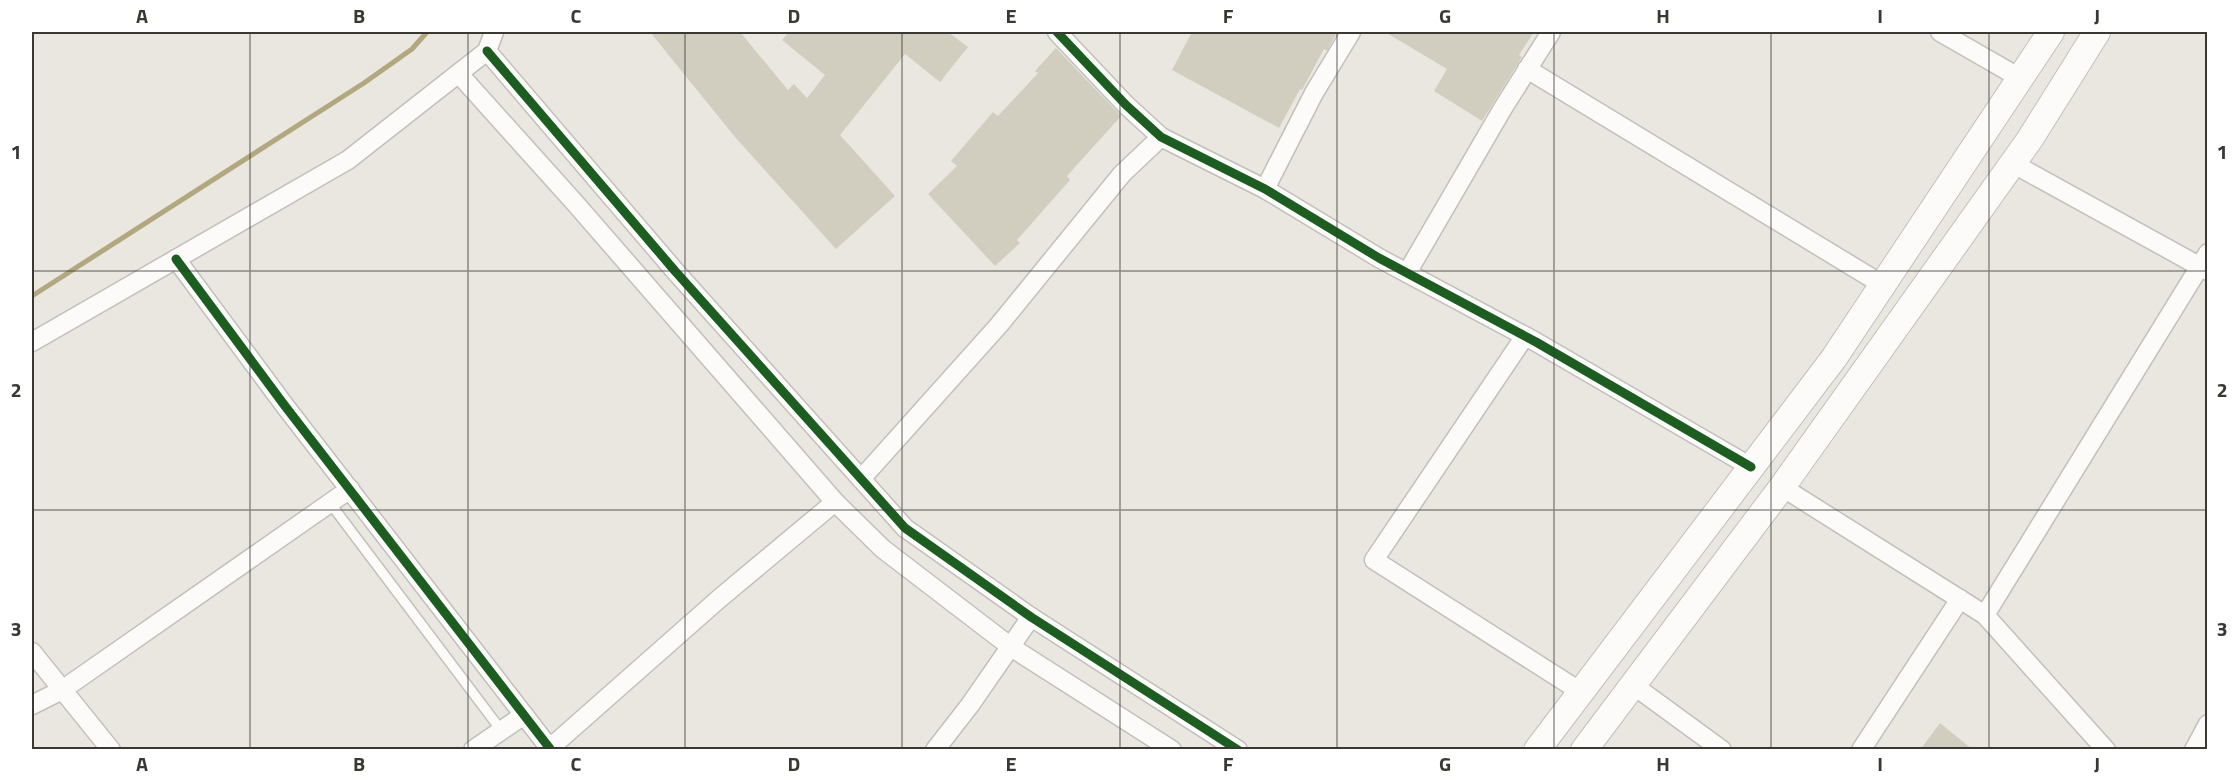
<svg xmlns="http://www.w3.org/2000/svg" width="2239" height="781" font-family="'Titillium Web',sans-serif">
<rect width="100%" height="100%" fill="#e9e7e0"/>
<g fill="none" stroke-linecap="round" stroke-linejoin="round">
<path stroke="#b2a77d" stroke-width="5" d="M32,296l332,-213 48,-34 15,-17"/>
</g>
<g fill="#d2cebf">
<path d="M650,32h90l48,58 6,-6 13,14 18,-23 -43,-35 7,-8h159l20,15 -28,35 -35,-28 -65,81 55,61 -59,53 -101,-112z"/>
<path d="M1192,32h145l-10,19 -3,-2 -22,41 -2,-1 -21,39 -107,-58z"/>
<path d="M1385,32h149l-15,23 3,2 -40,64 -48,-30 13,-22z"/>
<path d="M1056,48l65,68 -54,60 3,4 -53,60 3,3 -25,23 -67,-72 29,-28 -6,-5 42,-49 5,4 40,-43 -3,-2z"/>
<path d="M1940,723l33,27h-53z"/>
</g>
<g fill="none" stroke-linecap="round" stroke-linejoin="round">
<defs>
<path id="lane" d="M330,503l171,227"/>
<g id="street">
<path d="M1057,32l69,73 35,32 104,52 114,69 157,84 215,125"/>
<path d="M1940,32l80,46"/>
<path d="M487,51l188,220 230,257 126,89 207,133"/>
<path d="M1527,69l356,216"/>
<path d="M459,74l116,129 260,299 48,47 128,98 161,103"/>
<path d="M2012,163l196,108"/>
<path d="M1265,189l49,-96 37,-61"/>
<path d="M176,259l109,147 266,344"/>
<path d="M1407,273l96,-165 48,-76"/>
<path d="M1525,336l-151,224 207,132"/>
<path d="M32,342l316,-182 139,-109 7,-19"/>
<path d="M861,479l138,-154 123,-151 39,-37"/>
<path d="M1782,487l203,128 121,135"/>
<path d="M1985,615l223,-362"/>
<path d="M32,652l79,98"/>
<path d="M1633,685l89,65"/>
<path d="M32,705l30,-15 288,-201"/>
<path d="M550,748l170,-150 115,-96"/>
<path d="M473,750l51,-35"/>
<path d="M935,750l35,-45 61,-88"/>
<path d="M1861,750l99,-151"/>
<path d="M2194,750l14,-26"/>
</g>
<g id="secondary">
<path d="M1537,750l297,-392 217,-326"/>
<path d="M1584,750l198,-263 248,-348 67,-107"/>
</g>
</defs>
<use href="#lane" stroke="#c1c0ba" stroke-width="12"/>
<use href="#street" stroke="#c1c0ba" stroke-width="21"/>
<use href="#secondary" stroke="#c1c0ba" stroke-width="28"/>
<use href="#lane" stroke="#fcfbfa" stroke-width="9"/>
<use href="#street" stroke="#fcfbfa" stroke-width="18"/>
<use href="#secondary" stroke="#fcfbfa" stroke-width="26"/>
<defs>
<g id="cycleway">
<path d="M1057,32l69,73 35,32 104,52 114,69 157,84 215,125"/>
<path d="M487,51l188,220 230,257 126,89 207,133"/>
<path d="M176,259l109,147 266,344"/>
</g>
</defs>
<use href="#cycleway" stroke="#fff" stroke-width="13"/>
<use href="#cycleway" stroke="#1b5e20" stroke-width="9"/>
</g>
<path fill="none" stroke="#3a3833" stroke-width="1.5" stroke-opacity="0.55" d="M250,32v718M468,32v718M685,32v718M902,32v718M1120,32v718M1337,32v718M1554,32v718M1771,32v718M1989,32v718M32,271h2176M32,510h2176"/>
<rect width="2239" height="781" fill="none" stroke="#ffffff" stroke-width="66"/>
<rect x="33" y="33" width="2173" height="715" fill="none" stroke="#3a3833" stroke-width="2"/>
<g font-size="20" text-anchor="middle" font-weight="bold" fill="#3a3833">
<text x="142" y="23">A</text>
<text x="359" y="23">B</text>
<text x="576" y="23">C</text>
<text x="794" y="23">D</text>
<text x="1011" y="23">E</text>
<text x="1228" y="23">F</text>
<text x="1445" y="23">G</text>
<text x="1663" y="23">H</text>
<text x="1880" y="23">I</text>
<text x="2097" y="23">J</text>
<text x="16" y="159">1</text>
<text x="2222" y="159">1</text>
<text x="16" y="397">2</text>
<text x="2222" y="397">2</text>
<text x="16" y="636">3</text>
<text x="2222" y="636">3</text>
<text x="142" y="771">A</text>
<text x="359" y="771">B</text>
<text x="576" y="771">C</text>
<text x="794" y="771">D</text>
<text x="1011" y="771">E</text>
<text x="1228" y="771">F</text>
<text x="1445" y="771">G</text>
<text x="1663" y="771">H</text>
<text x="1880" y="771">I</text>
<text x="2097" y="771">J</text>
</g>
</svg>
